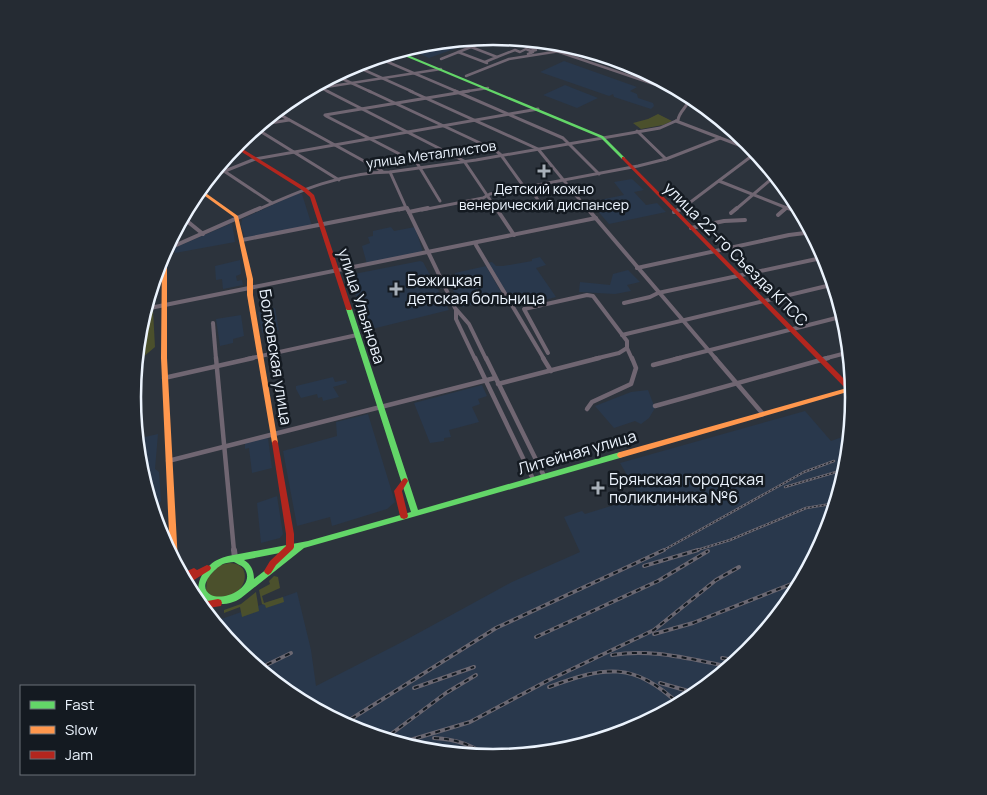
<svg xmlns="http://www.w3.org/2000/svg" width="987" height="795" font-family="Manrope,sans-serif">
<rect width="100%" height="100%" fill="#2c333c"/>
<g fill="#29384c">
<path d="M448,41l14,5 -33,12 -23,-10 17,-5z"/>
<path d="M564,61l73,26 -7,4 7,3 1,4 15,5 1,3 -3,3 -37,-12 -1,-3 -4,2 -69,-24z"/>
<path d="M565,85l33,13 -21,10 -34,-13z"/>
<path d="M632,179l12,11 -10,2 12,13 11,-2 9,9 -57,12 -19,-22 34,-7 -10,-13z"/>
<path d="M298,193l4,1 10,32 -67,12 -4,-12 1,-7z"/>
<path d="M232,223l3,19 -60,11 -1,-5z"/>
<path d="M391,227l3,4 21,-4 8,25 -56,12 -5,-18 8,-3 -2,-6 5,-1v-5z"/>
<path d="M540,257l6,8 -10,3 20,29 -22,6 -4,-6 -19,5 -24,-39 5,-1 4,4h7l29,-5v-2z"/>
<path d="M240,260l1,14 -5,2 1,5 5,-1 1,5 -20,4 -1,-10 -6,1 -1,-14z"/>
<path d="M420,261l3,1 26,48 -81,20 -8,-23 2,-1 -1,-3 -3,-1 -9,-27z"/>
<path d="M486,266l18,31 -42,10 -15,-28 9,-2 -1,-4z"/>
<path d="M628,270l12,12 -13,3 4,6 -16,3 -36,-2 1,-10 30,3 3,-11z"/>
<path d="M275,308l4,22 -17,3 -4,-21z"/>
<path d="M241,315l3,21 -11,3v4l-13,3 -4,-27z"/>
<path d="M333,377l2,5 11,-2 1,3 -14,4 6,10 -16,4 -1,-4 -4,1 -1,-4 -16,4 -5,-9v-3z"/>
<path d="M482,385l5,11 -9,3 2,5 -8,3 7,15 -30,8 2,7 -7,1v3l-14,2 -16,-40z"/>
<path d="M648,390l7,18 -6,10 -8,6 -6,-3 -21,7 -19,-22 36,-14z"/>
<path d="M805,411l26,30 20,-7 -3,34 -21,68 -33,62 -45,55 -55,45 -63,33 -67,21 -70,7 -71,-7 -68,-21 -62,-33 -55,-45 -25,-31 84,-30 14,58 5,36 86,-44 110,-60 68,-30 -16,-35 18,-6 3,3 55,-17 -20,-34z"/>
<path d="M368,414l27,88 -8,7 -55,17 -2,-9 -33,9 -14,-75 54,-15 -1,-14z"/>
<path d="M158,434l-3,35 4,3 2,29 -2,2 -2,24 -18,-59 -3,-29z"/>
<path d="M268,438l4,30 -20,5 -3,-25 -4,1v-6z"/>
<path d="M277,496l6,38 -3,4 -19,5 -4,-40z"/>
</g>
<g fill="#4b502c">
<path d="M658,114l14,7 -9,4 -22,4 -8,-6 15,-4z"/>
<path d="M153,310l2,37 -19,16 3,-36 5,-15z"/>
<path d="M230,563c24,1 16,30 -3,35 -4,0 -9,0 -13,0l-8,-7 1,-13 13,-13z"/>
<path d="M274,576l4,1 2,11 -18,8 2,7 19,-6 1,5 -18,6 -1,-3 -3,-1 -3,-14 11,-6 -1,-3z"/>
<path d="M256,592l3,19 -17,6 -2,-10 -16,6v-3l17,-6z"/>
</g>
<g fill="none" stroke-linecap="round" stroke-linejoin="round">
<g stroke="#706672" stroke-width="2.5">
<path d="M521,39l156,53"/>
<path d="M526,46l10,4 -4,1"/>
<path d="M471,47l26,10 -12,5"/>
<path d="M471,47l27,-10"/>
<path d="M458,52l29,11"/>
<path d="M390,53l8,-1"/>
<path d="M376,57l82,35"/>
<path d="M497,57l18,-7 5,2 6,-3 7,3 -5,2"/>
<path d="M441,59l30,-12 -19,-7"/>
<path d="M353,65l60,27"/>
<path d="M334,75l37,17"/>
<path d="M466,76l43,-17 70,-11"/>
<path d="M315,85l14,7"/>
<path d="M307,90l134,-21"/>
<path d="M462,92l26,-4"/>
</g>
<g stroke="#706672" stroke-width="3">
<path d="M327,91l137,70 33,49"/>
<path d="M369,91l126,59 6,5 23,32"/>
<path d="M410,91l128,58 50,61"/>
<path d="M455,91l108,47 36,36"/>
<path d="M275,112l107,59"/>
<path d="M325,115l144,-24"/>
<path d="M326,116l91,47 23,38"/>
<path d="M676,121l81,31"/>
<path d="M258,125l31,-5"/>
<path d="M255,128l84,52"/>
<path d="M637,131l29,28"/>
<path d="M218,167l54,36"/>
<path d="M390,172l17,38"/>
<path d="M210,177l45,-18 283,-50"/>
<path d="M719,181l73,29"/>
<path d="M529,187l16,23"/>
<path d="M257,210c42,-19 86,-38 133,-38l86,-12 184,-32 18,-8c1,-9 11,-14 11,-22l-15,-7"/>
<path d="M399,210l8,-2"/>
<path d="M422,210l61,-12 7,-4 148,-28 28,-7 54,-21"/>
<path d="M680,210l77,-58"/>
<path d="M735,210l41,-35"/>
<path d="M784,210l12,-10"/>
</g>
<g stroke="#706672" stroke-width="4">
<path d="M407,208l48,100 14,16 17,35"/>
<path d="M496,208l18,27"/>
<path d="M544,208l1,2"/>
<path d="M587,208l129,151"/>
<path d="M789,208l14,6"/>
<path d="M409,212l19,-4"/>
<path d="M674,212l8,-4"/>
<path d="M731,213l6,-5"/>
<path d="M778,215l8,-7"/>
<path d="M182,217l21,17"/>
<path d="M691,228l33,-7 21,-1"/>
<path d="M242,240l163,-32"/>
<path d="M476,245l68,114"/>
<path d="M165,250l95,-42"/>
<path d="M637,268l152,-33 24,-3"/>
<path d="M624,303l26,-6 8,-4 168,-36"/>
<path d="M145,309l451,-91"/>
<path d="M456,310v9l19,40"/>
<path d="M213,323l3,36"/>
<path d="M622,335l213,-51"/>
<path d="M627,348l5,11"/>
<path d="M548,353l-24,-44 63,-14 6,1 34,45v7l-8,5 -25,6"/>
<path d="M247,359l110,-24"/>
<path d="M675,359l169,-43"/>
<path d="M823,359l27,-7"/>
</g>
<g stroke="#706672" stroke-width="4.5">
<path d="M216,358l18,193"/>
<path d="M475,358l58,121"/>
<path d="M486,358l58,118"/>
<path d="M543,358l8,13"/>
<path d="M715,358l48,56"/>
<path d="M653,365l27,-7"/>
<path d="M164,378l89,-20"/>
<path d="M498,384l101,-26"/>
<path d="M655,406l173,-48"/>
<path d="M587,409l5,-7 39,-18 5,-16 -4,-10"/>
<path d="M168,461l327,-83"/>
</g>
<path stroke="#706672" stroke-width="6" d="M234,550l1,8"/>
<g fill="#63d668" fill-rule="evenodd">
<path d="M398,51l205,85 22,22 -3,1 -21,-21 -206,-86z"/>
<path d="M349,307l3,2 66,201 202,-58 2,1 1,2 -1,2 -2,1 -316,90 -63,50c-3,2 -7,4 -11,5 -6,2 -12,1 -19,-1 -20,-6 -13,-26 -1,-37 5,-5 11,-7 18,-9l80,-15 103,-29 -65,-203zM290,551l-36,28c0,-8 -3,-15 -10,-19zM234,562c3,2 7,3 10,6 13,17 -18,34 -33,27 -15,-8 3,-26 12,-31 3,-1 7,-2 11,-2z"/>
</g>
<g fill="#ff974d" fill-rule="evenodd">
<path d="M200,189l38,27 15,63v16l25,148 -1,2h-4l-1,-2 -25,-148v-16l-13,-62 -36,-26z"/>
<path d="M165,249l2,1v108l11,204 -3,3 -5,-10 -9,-197 1,-104z"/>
<path d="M854,386v4l-234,68 -2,-1 -1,-2 1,-2 2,-1z"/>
</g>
<g fill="#b3261e" fill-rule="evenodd">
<path d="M236,145l70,43 8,7 38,114 -1,1h-4l-1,-1 -36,-112 -8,-7 -68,-43z"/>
<path d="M622,157h2l228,230 1,2 -1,2h-4l-226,-232z"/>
<path d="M275,440l2,1 1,2 16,91v13l-1,2 -17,16 -5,8 -3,2 -3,-2 -1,-2 6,-10 16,-15v-12l-14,-91 1,-2z"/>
<path d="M405,478l2,1 1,2 -6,10 6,25 -1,2 -3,1 -3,-1 -1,-2 -6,-25 9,-12z"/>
<path d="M207,565l3,1 1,2 -1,2 -24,15 -6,-11 14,-6 3,2z"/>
<path d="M218,599l3,1 1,3 -1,3 -19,3 -5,-6z"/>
</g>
<defs>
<g id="rail-far1">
<path d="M785,487l58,-17"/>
<path d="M662,551l142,-79 30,-11"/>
<path d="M694,551l36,-11 76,-32 31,-5"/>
</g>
<g id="rail">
<path d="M644,566l54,-16"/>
<path d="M654,634l39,-11 111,-44"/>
<path d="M536,637l122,-56 50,-30"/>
<path d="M612,655c41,-7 80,5 120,12"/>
<path d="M722,658l17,3"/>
<path d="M258,669l33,-16"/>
<path d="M660,683l39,11"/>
<path d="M549,687c57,-21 84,-26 131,18"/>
<path d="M414,688l60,-21"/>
<path d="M343,724l153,-96 168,-78"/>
<path d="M434,738c22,1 40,7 57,21"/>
<path d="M383,740l63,-47 30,-18"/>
<path d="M397,744l73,-22 77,-41 107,-51 62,-50 23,-13"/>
</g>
</defs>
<use href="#rail-far1" stroke="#6b6872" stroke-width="2.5"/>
<use href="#rail" stroke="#6b6872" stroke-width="4"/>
<use href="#rail-far1" stroke="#141a21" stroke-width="1" stroke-dasharray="2" stroke-linecap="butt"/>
<use href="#rail" stroke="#141a21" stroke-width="2" stroke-dasharray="5" stroke-linecap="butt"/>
</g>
<g fill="#a8b0b9" stroke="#141a21" stroke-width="2">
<path d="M541.5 163.5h5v5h5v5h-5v5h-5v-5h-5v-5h5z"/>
<path d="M393.5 281.5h5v5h5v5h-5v5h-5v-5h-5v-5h5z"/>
<path d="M595.5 480.5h5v5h5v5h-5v5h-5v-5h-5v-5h5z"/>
</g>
<g text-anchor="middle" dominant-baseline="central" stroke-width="5" stroke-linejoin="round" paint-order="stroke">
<g font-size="14" fill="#ebf3fd" stroke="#141a21">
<text transform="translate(431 154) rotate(-8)">улица Металлистов</text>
</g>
<g font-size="14" fill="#ebf3fd" stroke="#141a21">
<text x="544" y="188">Детский кожно<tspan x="544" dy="16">венерический диспансер</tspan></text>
</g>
<g font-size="16" fill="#ebf3fd" stroke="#141a21">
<text transform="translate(736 254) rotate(45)">улица 22-го Съезда КПСС</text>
<text transform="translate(362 306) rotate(72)">улица Ульянова</text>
<text transform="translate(276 357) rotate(81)">Болховская улица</text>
<text transform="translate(577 452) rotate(-16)">Литейная улица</text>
</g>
<g font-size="16" fill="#ebf3fd" stroke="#141a21" text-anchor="start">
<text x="407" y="280">Бежицкая<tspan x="407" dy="18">детская больница</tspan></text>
<text x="609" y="479">Брянская городская<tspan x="609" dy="18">поликлиника №6</tspan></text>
</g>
</g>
<path d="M0 0H987V795H0ZM141 397a352 352 0 1 1 704 0a352 352 0 1 1-704 0Z" fill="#252b33" fill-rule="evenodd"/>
<path fill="none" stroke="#ebf3fd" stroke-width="2.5" d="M141 397a352 352 0 1 1 704 0a352 352 0 1 1-704 0Z"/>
<rect x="20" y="685" width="175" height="90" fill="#141a21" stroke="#6a7179"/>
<rect x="30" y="701" width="25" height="8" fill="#63d668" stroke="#6a7179"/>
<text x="65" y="710" font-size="15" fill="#ebf3fd">Fast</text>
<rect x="30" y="726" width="25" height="8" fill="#ff974d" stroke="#6a7179"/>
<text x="65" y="735" font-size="15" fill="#ebf3fd">Slow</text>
<rect x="30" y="751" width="25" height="8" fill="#b3261e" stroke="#6a7179"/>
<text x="65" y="760" font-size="15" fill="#ebf3fd">Jam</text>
</svg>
